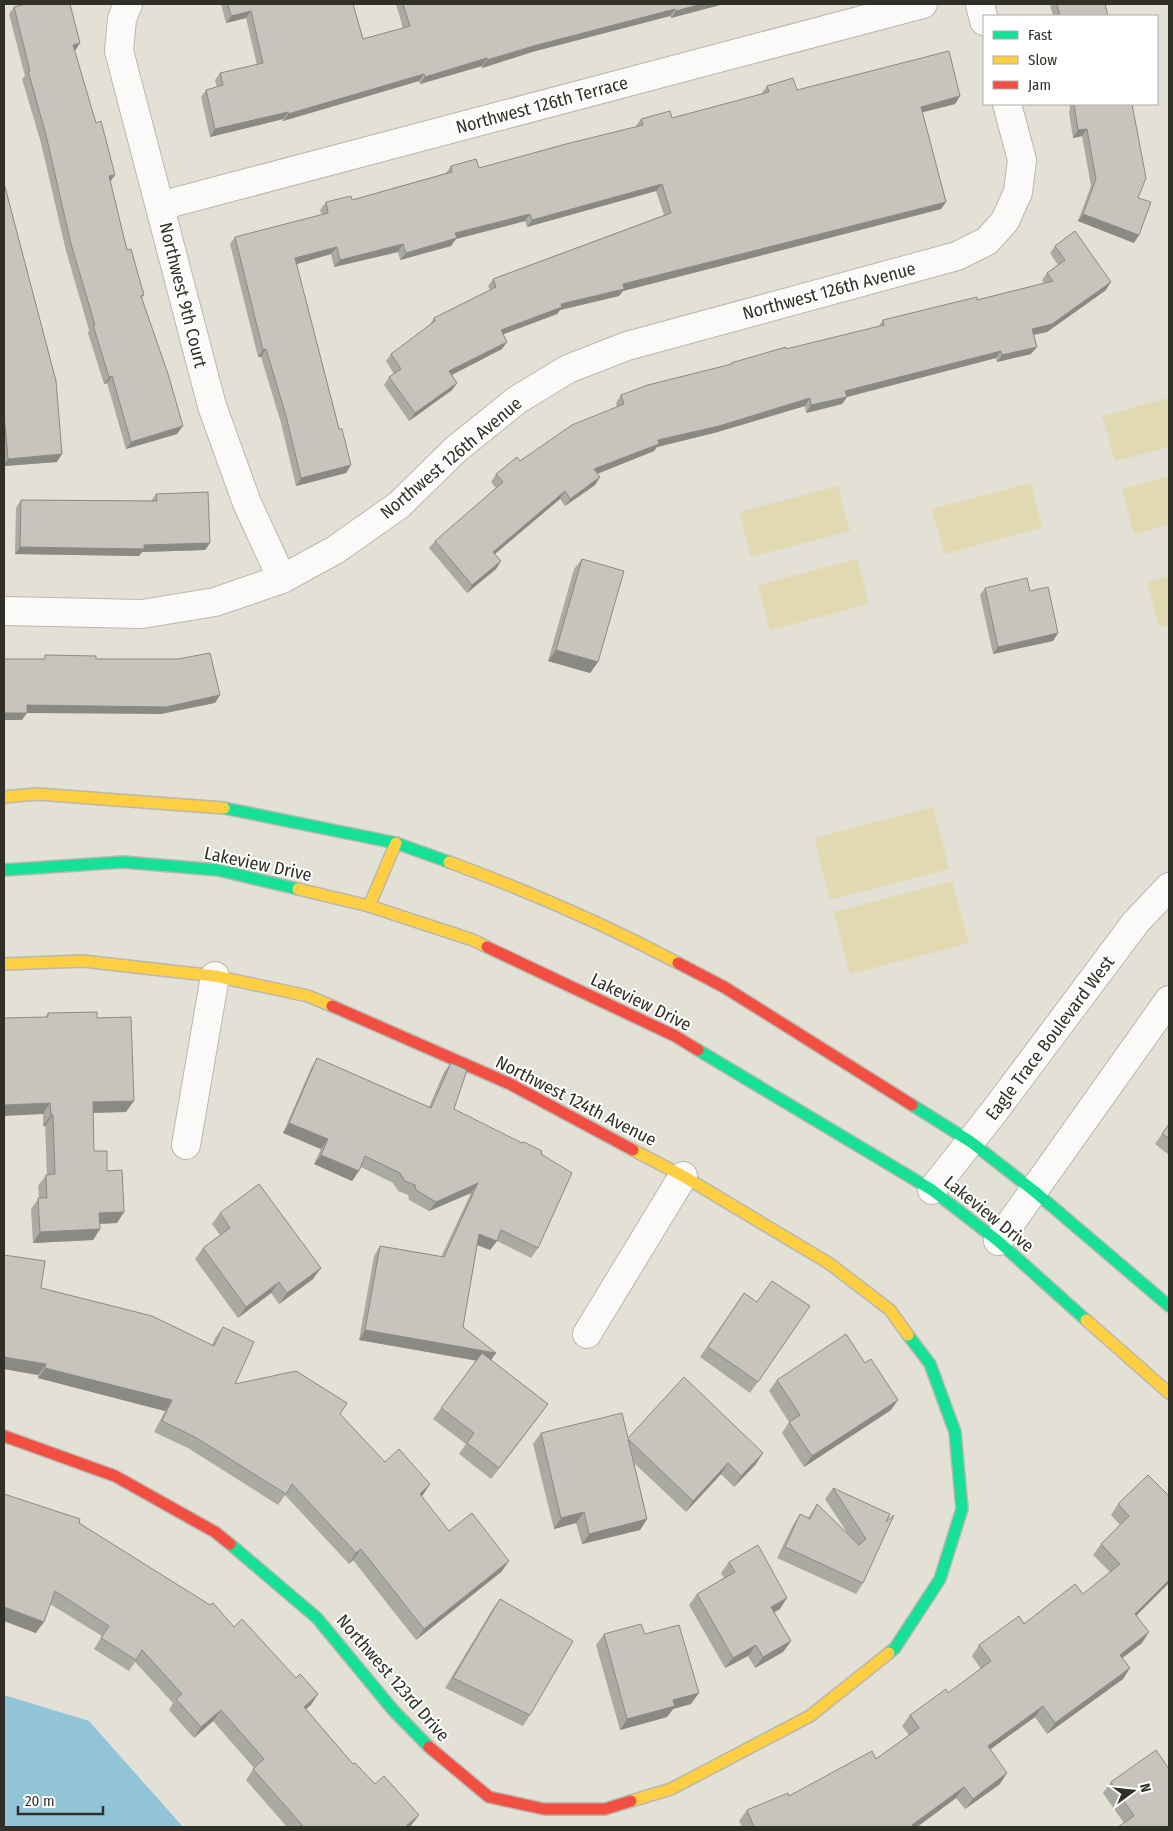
<svg xmlns="http://www.w3.org/2000/svg" width="1173" height="1831" font-family="'Fira Sans Condensed',sans-serif">
<rect width="100%" height="100%" fill="#e3e1d6"/>
<g fill="#e0d9b1">
<path d="M1169,398v49l-54,14 -13,-45z"/>
<path d="M1169,476v49l-35,9 -12,-45z"/>
<path d="M1031,483l11,45 -98,26 -12,-45z"/>
<path d="M838,486l12,45 -99,26 -12,-45z"/>
<path d="M857,559l12,45 -99,26 -12,-45z"/>
<path d="M1169,576v49l-10,2 -12,-45z"/>
<path d="M933,807l16,62 -119,31 -16,-62z"/>
<path d="M952,881l17,62 -119,31 -16,-62z"/>
</g>
<path fill="#92c4d7" d="M4,1695l85,26 94,106h-179z"/>
<g fill="none" stroke-linecap="round" stroke-linejoin="round">
<defs>
<g id="street">
<path d="M128,4l-6,15 -3,32 93,355 35,97 35,76"/>
<path d="M980,4l4,17"/>
<path d="M160,206l763,-202"/>
<path d="M4,611l138,3 73,-12 67,-23 53,-29 64,-45 56,-55 62,-50 51,-31 59,-23 330,-90 30,-15 18,-20 13,-29 4,-32 -15,-56"/>
<path d="M186,1145l29,-169"/>
<path d="M932,1190l61,-77 143,-191 33,-35"/>
<path d="M998,1241l171,-241"/>
<path d="M587,1334l96,-158"/>
</g>
<g id="fast">
<path d="M224,808l172,35 53,19"/>
<path d="M4,870l119,-8 95,8 80,19"/>
<path d="M698,1050l234,140 66,51 88,79"/>
<path d="M912,1105l59,37 63,49 135,115"/>
<path d="M230,1544l87,74 76,92 36,37"/>
<path d="M889,1653l6,-5 45,-69 22,-70 -7,-77 -25,-68 -22,-29"/>
</g>
<g id="slow">
<path d="M4,797l33,-3 187,14"/>
<path d="M449,862c79,29 155,62 229,101"/>
<path d="M298,889l71,17 104,34 14,7"/>
<path d="M369,906l27,-63"/>
<path d="M4,964l79,-3 132,15 93,20 24,10"/>
<path d="M633,1150l50,26 147,88 60,46 18,25"/>
<path d="M1086,1320l83,73"/>
<path d="M631,1801l40,-12 139,-73 79,-63"/>
</g>
<g id="jam">
<path d="M487,947l188,89 23,14"/>
<path d="M678,963l46,24 188,118"/>
<path d="M332,1006l178,78 123,66"/>
<path d="M4,1436l111,40 100,56 15,12"/>
<path d="M429,1747l60,50 55,12h61l26,-8"/>
</g>
</defs>
<use href="#street" stroke="#b9b7ae" stroke-width="30"/>
<use href="#fast" stroke="#b9b7ae" stroke-width="14"/>
<use href="#slow" stroke="#b9b7ae" stroke-width="14"/>
<use href="#jam" stroke="#b9b7ae" stroke-width="14"/>
<use href="#street" stroke="#fbfaf9" stroke-width="28"/>
<use href="#fast" stroke="#16e098" stroke-width="11"/>
<use href="#slow" stroke="#ffcf43" stroke-width="11"/>
<use href="#jam" stroke="#f24e42" stroke-width="11"/>
</g>
<g fill="#aaa9a2">
<path d="M221,4h132l10,35 40,-11 -7,-24h325l-1,1 -49,13 -1,-2 -138,36 -50,16v-2l-62,18 -1,-3 -136,40v-2l-73,18 -9,-40 5,-7 11,-3 -2,-7 5,-7 37,-8 -11,-47 -20,5z"/>
<path d="M1050,4h55l3,12h-55z"/>
<path d="M14,7l61,44 35,130 17,69 17,45 -2,3 35,136 -51,15 -19,-66 -3,1 -16,-51 1,-3 -23,-79 -25,-108 -19,-64 3,-3 -16,-62z"/>
<path d="M767,86l30,4 163,6 -5,8 -33,8 24,90 -5,7 -318,82 -4,5 -59,14 -3,4 -54,20 -1,15 -51,26 6,8 -5,7 -43,31 -25,-36 5,-8 5,-3 -8,-13 5,-7 38,-28 5,-8 56,-28 -2,-4 5,-7 171,-64 -8,-24 -129,36 -2,-6 -69,18 -5,7 -51,14 -2,-8 -64,15 -3,-13 -35,10 43,165 12,36 -5,8 -50,13 -15,-63 -20,-66h-3l-28,-113 5,-7 87,-22 -2,-5 6,-8 26,-2 94,-27 5,-7 28,2 157,-41v-1l5,-7 31,-1 90,-24v-1z"/>
<path d="M1069,104h63l6,94 -4,45 -56,-22 13,-35 -9,-50 -9,2 -4,-26 1,-3z"/>
<path d="M4,183l53,279 -53,4z"/>
<path d="M1055,246l51,44 -59,42 -13,3 -3,19 -34,8 -1,-4 -149,39 -5,7 -36,9 -1,-7 -91,27 -57,14 -3,4 -57,23 3,3 -5,8 -30,21 -5,-7 -66,55 7,7 -5,8 -29,24 -38,-45 6,-7 61,-53 -5,-6 5,-8 121,-67 -1,-4 5,-8 109,-30 1,-2 147,-36 5,-7 94,-20 67,-17 -2,-3 5,-7 11,-8 -8,-12z"/>
<path d="M156,494l54,49 -5,7 -63,2 -3,4 -124,-2 1,-46 5,-8 130,1z"/>
<path d="M582,559l16,103 -8,11 -42,-12 26,-92z"/>
<path d="M985,588l45,3 28,42 -5,8 -60,13 -13,-59z"/>
<path d="M48,1013l49,5 29,94 -33,1 1,38 13,20 17,41 -7,11 -17,1v5l-7,11 -60,3 -2,-34 8,-11 -1,-12 8,-11h1l-2,-49h-2v-12l2,-97z"/>
<path d="M317,1058l112,49 15,-35 7,-9 3,46 87,45 -3,94 -7,10 -34,-17 -7,9 -13,-5 -14,82 28,33 57,44 -57,75 -32,-25 7,-10 -33,-25 44,-59 -118,-20 15,-84 6,-10 61,11 30,-64 -42,18 -20,-11 -1,-5 -10,-4 -5,-8 -32,-16 -9,14 -38,-17 7,-15 -38,-16 28,-65z"/>
<path d="M1169,1124v31l-14,-11z"/>
<path d="M220,1213l93,66 -34,25 -8,-11 -33,25 -43,-59 8,-11 17,-13 -8,-11z"/>
<path d="M4,1255l37,33 171,57 3,-7 8,-11 12,57 105,30 45,48 45,22 -9,12 28,35 60,30 -8,11 -85,68 -63,-80 -4,4 -64,-69 -7,10 -90,-57 -34,-16 11,-21 -127,-33v-3l-34,-6z"/>
<path d="M744,1293l13,9 53,4 -60,87 -50,-36z"/>
<path d="M777,1380l114,30 -87,57 -22,-34 7,-11 -20,-31z"/>
<path d="M541,1433l87,5 128,26 -22,23 -13,-13 -35,38 -52,-49 13,56 -7,11 -58,14 -6,-21 -22,6 -21,-85z"/>
<path d="M1148,1475l-11,140 5,28 -20,15 8,10 -7,11 -76,55 -12,-17 -45,32 10,35 -35,25 -9,-11 -39,29h-175l-3,-6 8,-11 42,-14 87,-37 33,-24 -7,-9 8,-11 38,-22 33,-24 -9,-13 7,-11 104,-51 27,-22 -17,-17 8,-11 19,-19 -9,-10 7,-11z"/>
<path d="M833,1488l57,26 -27,69 -7,11 -79,-36 16,-33 7,-11 8,4 9,-14 31,30 -23,-35z"/>
<path d="M4,1495l75,28 155,104 77,78 -5,4 47,55 22,20 44,31 -8,10 -1,2h-123l-41,-47 8,-12 -41,-47 -19,17 -25,-28 4,-7 -38,-41 -6,9 -35,-22 8,-13 -52,-32 -14,29 -32,-12z"/>
<path d="M729,1562l51,47 -6,3 17,29 -8,11 -28,16 -7,-12 -23,12 -36,-63 8,-11 27,-16 -3,-5z"/>
<path d="M500,1599l30,116 -7,11 -78,-38 47,-78z"/>
<path d="M604,1634h41l46,70 -18,5 -6,8 -47,13 -24,-85z"/>
<path d="M1111,1782l58,45 -45,-4 -21,-30z"/>
</g>
<g fill="#8b8984">
<path d="M702,4h19l-1,1 -49,13 5,-7z"/>
<path d="M675,9l-5,7 -138,36 -50,16 5,-8 50,-15z"/>
<path d="M251,11l-5,7 -20,5 5,-7z"/>
<path d="M80,43l-5,8 -2,-6z"/>
<path d="M487,58l-5,8 -62,18 5,-7z"/>
<path d="M424,74l-5,7 -136,40 5,-7z"/>
<path d="M960,96l-5,8 -39,10 5,-7z"/>
<path d="M288,112l-5,7 -73,18 5,-8z"/>
<path d="M1087,129l-5,7 -9,2 5,-8z"/>
<path d="M115,175l-5,7 -1,-6z"/>
<path d="M662,184l-6,7 -129,36 5,-7z"/>
<path d="M946,202l-5,7 -318,82 -4,5 -59,14 -3,4 -61,23 5,-7 60,-26 62,-20z"/>
<path d="M530,214l-5,7 -69,18 -5,7 -51,14 6,-7 49,-20z"/>
<path d="M1083,214l56,21 -5,8 -56,-22z"/>
<path d="M403,244l-5,8 -64,15 6,-7z"/>
<path d="M337,247l-6,7 -41,12 5,-8z"/>
<path d="M1111,282l-5,8 -59,42 -20,4 5,-7z"/>
<path d="M507,342l-5,7 -58,30 5,-8z"/>
<path d="M1037,347l-6,7 -34,8 5,-7z"/>
<path d="M266,349l-5,8h-3l5,-7z"/>
<path d="M1001,351l-5,7 -153,40 4,-1 -5,7 -36,9 5,-8 34,-14z"/>
<path d="M112,376l-5,7 -3,1 5,-7z"/>
<path d="M457,383l-5,7 -43,31 6,-8z"/>
<path d="M810,398l-5,8 -91,27 -57,14 -3,4 -65,26 5,-8 64,-29z"/>
<path d="M183,426l-6,8 -51,15 5,-7z"/>
<path d="M62,454l-5,8 -53,4v-2l4,-5z"/>
<path d="M351,465l-5,8 -50,13 5,-8z"/>
<path d="M600,477l-5,8 -30,21 5,-7z"/>
<path d="M565,491l-5,8 -72,61 5,-8z"/>
<path d="M210,543l-5,7 -63,2 -3,4 -124,-2 5,-7 124,-2z"/>
<path d="M501,561l-5,8 -29,24 5,-8z"/>
<path d="M1058,633l-5,8 -60,13 5,-7z"/>
<path d="M556,650l42,12 -8,11 -42,-12z"/>
<path d="M220,695l-5,8 -54,11 -134,-1 -5,7h-18v-7l23,-8z"/>
<path d="M134,1101l-8,11 -41,1 8,-11z"/>
<path d="M50,1103l-7,11 -39,2v-11z"/>
<path d="M51,1115h2l-8,11h-2z"/>
<path d="M289,1123l39,16 -7,10 -38,-16z"/>
<path d="M321,1155l38,16 -7,10 -38,-17z"/>
<path d="M478,1183l-7,10 -42,18 7,-9z"/>
<path d="M124,1212l-7,11 -25,1 7,-11z"/>
<path d="M100,1229l-7,11 -60,3 7,-11z"/>
<path d="M479,1234l18,7 -7,9 -17,-7z"/>
<path d="M321,1268l-8,11 -34,25 8,-11z"/>
<path d="M279,1282l-8,11 -33,25 8,-11z"/>
<path d="M365,1330l131,23 -7,10 -130,-23z"/>
<path d="M4,1357l42,7 -8,11 -34,-6z"/>
<path d="M45,1368l127,32 -7,11 -127,-33z"/>
<path d="M898,1400l-7,10 -87,57 8,-11z"/>
<path d="M548,1404l-8,11 -49,64 8,-11z"/>
<path d="M763,1453l-7,11 -22,23 7,-11z"/>
<path d="M728,1463l-7,11 -35,38 7,-11z"/>
<path d="M430,1484l-7,11 -11,10 8,-11z"/>
<path d="M584,1512l-8,11 -22,6 7,-11z"/>
<path d="M647,1519l-7,11 -58,14 7,-10z"/>
<path d="M361,1549l-8,11 -4,4 7,-11z"/>
<path d="M509,1561l-8,11 -85,68 8,-11z"/>
<path d="M1169,1580v3l-41,41 7,-10z"/>
<path d="M787,1598l-7,11 -16,9 7,-11z"/>
<path d="M4,1607l40,15 -8,11 -32,-12z"/>
<path d="M1149,1632l-7,11 -30,23 8,-11z"/>
<path d="M791,1641l-8,11 -28,16 8,-11z"/>
<path d="M756,1645l-8,11 -23,12 8,-10z"/>
<path d="M1130,1668l-7,11 -76,55 8,-11z"/>
<path d="M699,1693l-8,11 -18,5 -6,8 -47,13 7,-11 46,-19z"/>
<path d="M318,1694l-7,11 -15,12 8,-10z"/>
<path d="M1043,1706l-8,11 -55,40 8,-11z"/>
<path d="M221,1710l-8,11 -19,17 7,-11z"/>
<path d="M1007,1773l-7,11 -35,25 8,-10z"/>
<path d="M964,1787l-8,11 -39,29h-6l1,-2z"/>
<path d="M419,1815l-9,12h-5z"/>
</g>
<g fill="#c6c4bc" stroke="#8b8984">
<path d="M26,4h44l10,39 -7,2 23,78 5,-2 14,54 -6,1 18,74 4,-1 13,46 -3,1 27,78 15,52 -52,16 -19,-66 -3,1 -16,-52h2l-24,-81 -25,-109 -18,-64h2l-16,-64z"/>
<path d="M228,4h125l10,35 47,-13 -7,-22h299l-26,7 -1,-2 -138,36 -50,15v-2l-62,19 -1,-3 -136,40v-2l-73,17 -9,-39 17,-5 -3,-12 43,-10 -12,-52 -20,5z"/>
<path d="M1057,4h48l3,12h-48z"/>
<path d="M949,51l11,45 -39,11 25,95 -323,82 1,5 -63,15 1,3 -61,23 6,12 -58,29 8,12 -42,30 -26,-36 12,-8 -10,-15 44,-33 -1,-3 62,-31 -3,-8 178,-66 -9,-29 -130,36 -2,-6 -75,19 2,5 -51,15 -3,-9 -63,16 -3,-13 -42,11 44,171h3l9,36 -50,13 -15,-62 -20,-67 -3,1 -28,-113 93,-24 -2,-11 25,-6 1,4 100,-28 -1,-6 25,-7 3,9 87,-24 77,-19 -2,-6 29,-8 2,7 97,-26 -2,-6 26,-8 4,12z"/>
<path d="M1074,104h58l14,74 -8,20 13,4 -12,33 -56,-21 13,-35 -9,-50 -9,1z"/>
<path d="M4,183l52,198 6,73 -54,5 -4,-45z"/>
<path d="M1075,231l36,51 -59,42 -20,5 5,18 -35,8 -1,-4 -156,40 2,6 -36,8 -1,-7 -91,28 -61,14 1,4 -65,25 6,8 -30,22 -5,-8 -72,61 8,9 -29,24 -37,-44 68,-59 -7,-8 21,-17 3,4 52,-36 52,-21 -3,-9 27,-10 84,-21 -1,-1 55,-16v2l98,-24 -1,-5 94,-23v3l76,-19 -6,-8 18,-13 -10,-14z"/>
<path d="M208,492l2,51 -66,2v4l-124,-2 1,-47 136,1 -1,-7z"/>
<path d="M582,559l42,12 -26,91 -42,-12z"/>
<path d="M1027,578l3,13 18,-4 10,46 -60,14 -13,-59z"/>
<path d="M210,653l10,42 -54,12 -139,-2v8h-23v-54h41v-4l51,1v3h82z"/>
<path d="M97,1012v6l34,-1 3,84 -41,1 1,49h13v20l15,-1 2,42 -25,1 1,16 -60,3 -2,-34h9l-1,-23 9,-1 -2,-59h-2l-1,-12 -46,2v-87l44,-1v-4z"/>
<path d="M317,1058l114,50 20,-45 16,7 -13,39 68,34 2,-1 18,9 -1,3 31,19 -34,75 -37,-18 -4,11 -18,-7 -16,93 33,26 -131,-23 15,-84 64,11 34,-74 -42,19 -20,-12 -1,-5 -10,-4 -5,-8 -35,-17 -6,15 -38,-16 7,-16 -39,-16z"/>
<path d="M1169,1124v14l-7,-4z"/>
<path d="M259,1184l62,84 -34,25 -8,-11 -33,25 -43,-59 27,-20 -10,-15z"/>
<path d="M4,1255l41,6 -4,27 111,28 62,30 9,-19 31,15 -19,42 61,-13 51,32 -7,11 45,48 14,-13 31,35 -10,10 29,37 23,-18 37,48 -85,68 -63,-80 -5,4 -64,-69 -6,10 -91,-57 -33,-16 10,-21 -127,-32 1,-4 -42,-7z"/>
<path d="M772,1281l38,25 -52,76 -50,-35 36,-54 13,9z"/>
<path d="M846,1334l19,29 6,-4 27,41 -86,56 -23,-34 11,-7 -23,-35z"/>
<path d="M482,1353l66,51 -49,64 -32,-25 7,-10 -33,-25z"/>
<path d="M684,1377l79,76 -22,23 -13,-13 -35,38 -65,-62 19,80 -58,15 -5,-22 -23,6 -20,-85 81,-20 6,25z"/>
<path d="M1148,1475l21,21v84l-34,34 14,18 -29,23 10,13 -75,55 -12,-17 -55,40 19,27 -34,26 -9,-12 -52,38 2,2h-160l-7,-17 41,-17 1,3 83,-45 4,8 43,-31 -9,-13 36,-26 2,4 43,-32 -12,-16 40,-29 5,8 51,-40 8,10 37,-30 -19,-20 28,-28 -11,-12z"/>
<path d="M833,1488l57,26 -4,8 8,-7 -31,68 -78,-36 15,-33 10,5 7,-15 42,41 7,-6z"/>
<path d="M4,1494l76,25 -1,4 131,82 3,-2 21,24 8,-8 54,59 4,-4 18,20 -14,13 49,57 2,-1 20,21 9,-8 35,39 -14,12h-101l-51,-58 11,-10 -43,-49 -20,17 -25,-28 6,-5 -40,-44 -6,10 -35,-22 8,-12 -54,-35 -11,31 -40,-15z"/>
<path d="M758,1545l29,53 -16,9 20,34 -28,16 -7,-12 -23,13 -36,-64 38,-22 -6,-10z"/>
<path d="M500,1599l73,42 -43,74 -77,-37z"/>
<path d="M641,1624l4,10 34,-9 20,68 -26,7 2,6 -48,13 -23,-85z"/>
<path d="M1156,1750l13,19v58h-51l16,-11 -23,-34z"/>
</g>
<g text-anchor="middle" dominant-baseline="central" stroke-width="4" stroke-linejoin="round" paint-order="stroke">
<g font-size="18" fill="#313028" stroke="#fff">
<text transform="translate(542 105) rotate(-15)">Northwest 126th Terrace</text>
<text transform="translate(829 291) rotate(-15)">Northwest 126th Avenue</text>
<text transform="translate(183 295) rotate(76)">Northwest 9th Court</text>
<text transform="translate(451 458) rotate(-40)">Northwest 126th Avenue</text>
<text transform="translate(258 864) rotate(12)">Lakeview Drive</text>
<text transform="translate(641 1002) rotate(26)">Lakeview Drive</text>
<text transform="translate(1050 1038) rotate(-53)">Eagle Trace Boulevard West</text>
<text transform="translate(576 1101) rotate(27)">Northwest 124th Avenue</text>
<text transform="translate(989 1214) rotate(39)">Lakeview Drive</text>
<text transform="translate(393 1678) rotate(49)">Northwest 123rd Drive</text>
</g>
</g>
<rect width="1173" height="1831" fill="none" stroke="#313028" stroke-width="10"/>
<rect x="983" y="15" width="175" height="90" fill="#ffffff" stroke="#adaca9"/>
<rect x="993" y="31" width="25" height="8" fill="#16e098" stroke="#adaca9"/>
<text x="1028" y="40" font-size="15" fill="#313028">Fast</text>
<rect x="993" y="56" width="25" height="8" fill="#ffcf43" stroke="#adaca9"/>
<text x="1028" y="65" font-size="15" fill="#313028">Slow</text>
<rect x="993" y="81" width="25" height="8" fill="#f24e42" stroke="#adaca9"/>
<text x="1028" y="90" font-size="15" fill="#313028">Jam</text>
<g transform="translate(1133 1791) rotate(75)" stroke="#ffffff" stroke-width="4" paint-order="stroke">
<path d="M0-4L9 19L0 12L-9 19Z" fill="#313028"/>
<text y="-8" font-size="14" font-weight="bold" text-anchor="middle" fill="#313028">N</text>
</g>
<path d="M18 1806v8h85v-8" fill="none" stroke="#313028" stroke-width="2.5"/>
<text x="25" y="1806" font-size="15" fill="#313028" stroke="#ffffff" stroke-width="4" paint-order="stroke">20 m</text>
</svg>
